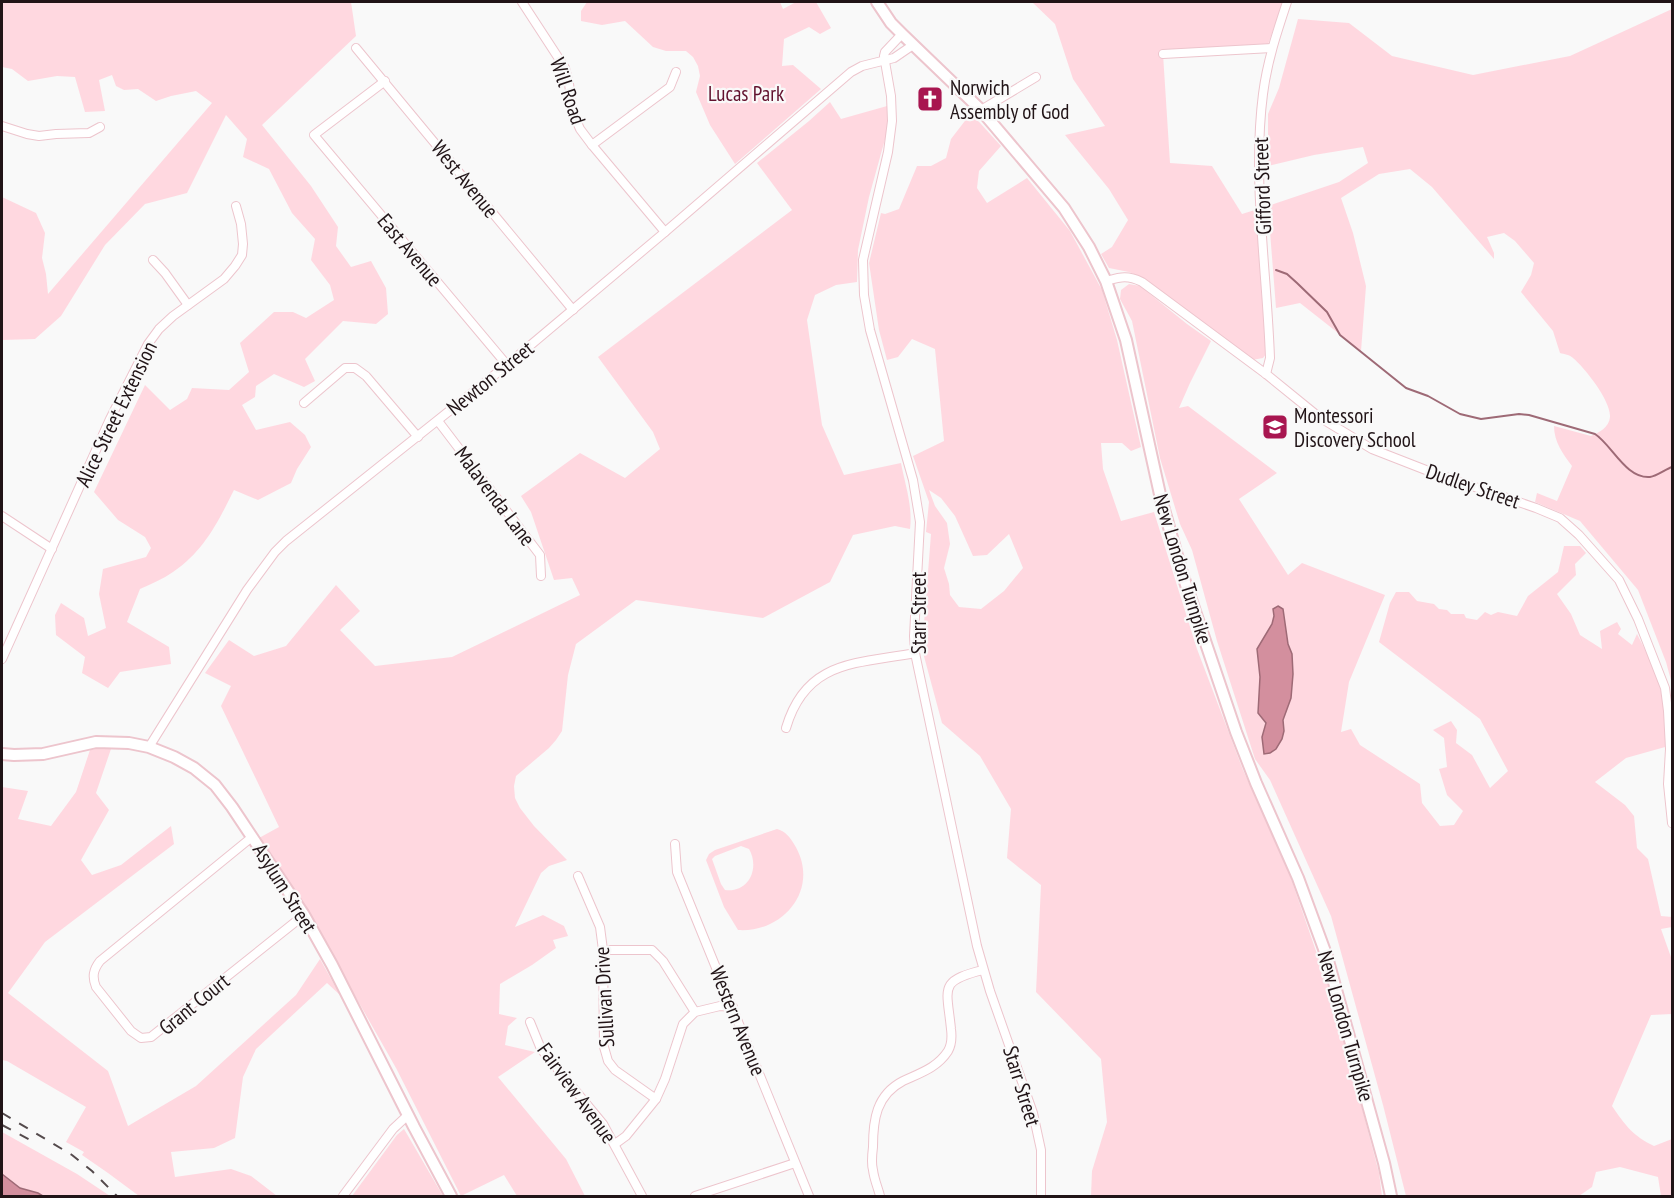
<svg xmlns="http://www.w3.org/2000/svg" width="1674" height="1198" font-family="'PT Sans Narrow',sans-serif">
<rect width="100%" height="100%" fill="#f9f9f9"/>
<g fill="#ffd8e0" fill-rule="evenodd">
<path d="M2,2h349l5,34 -94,89 49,61 27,41 -2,19 15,21 20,-6 15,27 2,26 -12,10 -33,-3 -38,38 10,22 -11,6 -30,-13 -18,12 -1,11 -13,8 14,25 34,-8 15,13 6,12 -14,22 -6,14 -33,17 -24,-10c-16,32 -30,61 -61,82 -10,7 -22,12 -33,17l-13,33 42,25 2,17 -51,8 -12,16 -26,-15 3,-16 -29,-22 -1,-20 6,-12 23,15 4,18 18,-8 -7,-34 4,-25 43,-12 5,-9 -6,-11 -27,-17 -24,-28 51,-107 25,25 17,-11 5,-11 37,2 20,-18 -9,-29 34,-31h19l13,6 28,-18 -4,-15 -19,-25 4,-21 -23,-26 -23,-44 -26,-12 4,-18 -21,-24 -39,78 -42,11 -40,41 -44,71 -26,23 -33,1v-143l34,16 9,20 -3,25 4,16 2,20 164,-191 -16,-12 -25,5 -15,5 -18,-12 -14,1 -8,-4 -4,-11 -13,5 6,31 -20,1 -10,-35 -18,-1 -29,5 -16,-12 -10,-2z"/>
<path d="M587,2h193l3,7 13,-7h20l15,26 -11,6 -11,-7 -25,12 -2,27 11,-1 28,24 -86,75 -25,-39 -14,-33 4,-16 -2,-10 -5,-9 -7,-6h-20l-13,-4 -28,-26 -23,4 -21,-4v-10z"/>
<path d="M1032,2h251l-18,51 -102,1 7,109 42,3 30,48 16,-5 3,75 5,70 -3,4 -11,2 -111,-83 -12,-5 -20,-4 -8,-14 11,-7 16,-27 -19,-31 -44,-54 40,-9 -32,-47 -18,-55z"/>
<path d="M1672,9v675l-6,-22 -28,-72 -58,-69 -45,-19 2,-9 20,8 15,-35c-9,-12 -18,-24 -18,-40l37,10c8,-4 18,-8 19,-19 1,-16 -25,-49 -37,-59 -3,-3 -9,-4 -13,-5l-7,-22 -32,-39 10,-17 3,-12 -19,-22 -11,-8 -17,4 7,16v6l-62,-72 -22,-18 -31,5 -38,24 12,35 13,53 -5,65 -61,-48 -24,5 -8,-102 71,-24 29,-19 -5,-16 -49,8 -46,11v-52l11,-26 19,-69 51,4 43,33 81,19 97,-19z"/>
<path d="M830,102l11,17 46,-13v26l-18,65 -11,53 -1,32 -21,3 -21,10 -8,25 15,105 22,50 57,-12c4,21 12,44 9,66l-15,-3 -42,9 -23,47 -67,36 -127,-18 -60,44 -8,31 -6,56 -6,9 -7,8 -33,28 -2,10 1,12 5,10 14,18 33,34 -18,6 -8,7 -26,54 28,-12 21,11 4,10 -15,4 3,8 -24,17 -32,19 -1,30 18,4 -9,8 -3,19 30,7 -37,25 68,82 19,37h-68l-13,-21 -43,21 -65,-128 -92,-162 -45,-68 20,-11 -58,-121 10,-20 -26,-13 24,-33 25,16 32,-10 50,-61 24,26 -20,19 35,36 77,-9 128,-62 -8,-17 -18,2 -23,-68 -10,-16 59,-43 45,25 35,-29 -7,-17 -55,-75 194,-147 -35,-47 52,-42z"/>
<path d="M971,113l30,33 -22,25 -2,17 10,15 40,-25 43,53 32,59 15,50 24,107 -10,4 -9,-8h-21l2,26 18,52 33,-9 43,137 46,121 44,97 49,142 43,164 3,23h-291l1,-25 15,-49 -6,-63 -65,-67 5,-107 -34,-27 4,-49 -31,-53 -38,-33 -20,-74 9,-115 -5,-2 3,-30 -16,-46 31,-15 -9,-92 -23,-10 -14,18 -11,3 -8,-30 -10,-67 12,-50 4,1 14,-5 18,-43h14l15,-8 5,-19zM929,490l12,8 14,18 18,40 14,-1 22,-21 14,34 -19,23 -23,18 -22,-2 -9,-12 -1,-11 -5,-16 6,-24 -3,-21 -12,-17z"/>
<path d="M1129,284l11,2 47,38 24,17 -21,42 -11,25 9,-2 89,67 -38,26 49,76 14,-12 83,32 -36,87 -8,50 10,-3 9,16 60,39 2,19 18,23 14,-1 9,-14 -16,-16 -8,-26 8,-2 -3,-29 -11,-8 18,-9 6,9 -1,13 16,12 18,33 18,-17 -28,-52 -101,-77 11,-39 6,-11h13l8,9 17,3 5,5 8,1 4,4h13l2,4 11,2 8,-8 6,3 7,-3 19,4 11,-20 30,-24 6,-26h16l6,7 -11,11 1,11 -19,19 14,20 9,21 22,14 -2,-18 17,-9 4,7 -3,5 14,11 5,-11c10,19 20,40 25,61 4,17 3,35 3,52l-39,11 -31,24 30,23 9,11 3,32 11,11 13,57 11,1v10l-11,2 11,31v54l-21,1 -39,91c13,19 21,30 42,40l18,-7v57h-11l-3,-19 -38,-10 -24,5 -4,15 -13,9h-173l-23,-91 -52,-189 -61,-136 -15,-21 -38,-118 -25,-91 -12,-26 -20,-66 -28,-137 -12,-22 1,-9z"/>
<path d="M112,746l-16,47 13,17 -28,50 11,15 29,-10 50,-39 3,18 -129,98 -37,51 100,78 20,55 68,-40 100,-91 24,-36 20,36 -13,-12 -71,66 -13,28 -8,61 -21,10 -43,4 4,25 56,-8 20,7 26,20h-138l-31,-23 -26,-18 2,-3 -18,-10 20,-35 -79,-46 -5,-1v-273l26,4 -10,28 33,7 25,-34 14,-42z"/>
<path d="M777,829c8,2 13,8 17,15 27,43 -9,89 -56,86l-14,-23 -18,-47 3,-6 6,-4zM741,846l8,3c11,19 0,44 -24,41l-4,-6 -9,-25 3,-3z"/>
<path d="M404,1129l39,67h-91l45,-61z"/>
<path d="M2,1132l75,42 33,22h-67l-5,-3 -18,-5 -18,-14z"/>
</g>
<g fill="#d38f9e" stroke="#9e6a76" stroke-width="1.5">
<path d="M1278,606l5,3 5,35 4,10 1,20 -2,24 -8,22 1,11 -2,8 -6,10 -6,4 -6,1 -2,-17 4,-14 -8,-10 2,-36 -3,-28 15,-25 2,-8 -1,-7z"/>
<path d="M2,1174l18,14 18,5 5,3h-41z"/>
</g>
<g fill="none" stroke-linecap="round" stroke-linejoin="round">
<path stroke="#9e6a76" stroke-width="2" d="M1276,270l11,4 10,9 30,29 13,23 66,53 22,8 32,18 21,5 38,-5 10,1 66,19c17,11 31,45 55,43 7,-1 16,-8 22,-10"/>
<defs>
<g id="street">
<path d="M522,2l43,66 4,16 4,29 7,16 12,16 73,87"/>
<path d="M902,34l-17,18 -1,4 7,40 1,25 -4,31 -25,108 1,35 6,35 43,150 7,42 -6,114 1,17 62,293 13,45 43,122 8,37v46"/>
<path d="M356,48l217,262"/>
<path d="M1163,54l109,-6"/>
<path d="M385,81l-71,54 193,230"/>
<path d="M981,110l55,-33"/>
<path d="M2,126l25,8 12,2 17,-2 33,-1 11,-6"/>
<path d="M592,145l78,-58 6,-15"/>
<path d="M153,260l12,13 23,32"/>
<path d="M1106,281c15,-4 21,-6 36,1l124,92 53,43 53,32 59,23 105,36 24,10 19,17 40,45 19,39 27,69 3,23 2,38 -2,35 4,39"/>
<path d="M1266,374l4,-16c-3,-86 -18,-179 -7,-264 4,-32 14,-62 24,-92"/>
<path d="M304,403l41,-35h10l11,8 52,61"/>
<path d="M438,421l102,134 1,21"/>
<path d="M2,516l50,33"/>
<path d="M2,659l108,-240 38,-75 11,-15 14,-13 51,-37 11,-13 7,-11 1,-11 -2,-20 -5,-18"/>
<path d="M786,728c20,-68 70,-64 129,-75"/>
<path d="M149,747l98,-157 28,-38 11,-11 221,-176 158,-133 186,-160 11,-6 32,-8 19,-13"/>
<path d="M252,837l-152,124c-7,9 -8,16 -4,26l35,44 10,7 10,-1 153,-122"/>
<path d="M675,844l2,28 132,324"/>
<path d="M578,876l22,51 3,23 1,97 4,14 7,9 41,29"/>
<path d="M603,950h49l11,11 32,51"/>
<path d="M530,1022l11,27 62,75 39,72"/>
<path d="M615,1144l11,-8 30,-37 9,-20 18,-55 12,-12 25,-6 13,1"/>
<path d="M343,1196l50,-67 15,-14"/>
<path d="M695,1196l100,-33"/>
<path d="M880,1196c-2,-8 -6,-17 -7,-26 -2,-7 -1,-15 0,-23 0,-27 3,-52 30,-66 17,-8 34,-13 45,-30 4,-7 4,-14 3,-22 -4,-41 -13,-48 32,-59"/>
</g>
<g id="secondary">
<path d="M877,2l14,21 11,11 79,76 83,98 25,39 17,34 20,59 35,159 21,74 54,159 20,51 42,95 29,79 57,206 7,33"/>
<path d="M2,754l12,1 29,-1 53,-12 33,1 20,4 25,10 20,11 21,17 17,22 72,108 28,50 82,162 37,69"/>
</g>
</defs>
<use href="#street" stroke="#edc5cd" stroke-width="10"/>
<use href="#secondary" stroke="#edc5cd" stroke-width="14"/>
<use href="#street" stroke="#fff" stroke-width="8"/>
<use href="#secondary" stroke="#fff" stroke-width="10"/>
<g stroke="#544a4c" stroke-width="2" stroke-dasharray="10 10" stroke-linecap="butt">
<path d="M2,1113l70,42 20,16 25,25"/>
<path d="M2,1125l34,18"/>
</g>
</g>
<defs>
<symbol id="church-square" viewBox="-11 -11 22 22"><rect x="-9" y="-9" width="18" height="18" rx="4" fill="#a81650" stroke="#f9f9f9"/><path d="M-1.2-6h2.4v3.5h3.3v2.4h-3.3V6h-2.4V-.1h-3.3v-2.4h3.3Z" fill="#fff"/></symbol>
<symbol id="school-square" viewBox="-11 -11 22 22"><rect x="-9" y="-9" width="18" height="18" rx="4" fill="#a81650" stroke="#f9f9f9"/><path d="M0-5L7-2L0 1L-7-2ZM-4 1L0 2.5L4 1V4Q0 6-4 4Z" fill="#fff"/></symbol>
</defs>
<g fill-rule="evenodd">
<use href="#church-square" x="915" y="84" width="30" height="30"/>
<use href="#school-square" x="1260" y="412" width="30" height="30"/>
</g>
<g text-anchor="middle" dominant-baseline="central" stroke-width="4.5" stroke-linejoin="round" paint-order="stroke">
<g font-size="21" fill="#211417" stroke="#f9f9f9" text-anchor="start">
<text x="950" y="87">Norwich<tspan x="950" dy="24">Assembly of God</tspan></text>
<text x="1294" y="415">Montessori<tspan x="1294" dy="24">Discovery School</tspan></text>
</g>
<g font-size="21" fill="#211417" stroke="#f9f9f9">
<text transform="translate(568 91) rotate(71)">Will Road</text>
<text transform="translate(465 179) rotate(51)">West Avenue</text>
<text transform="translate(1262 186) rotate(-92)">Gifford Street</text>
<text transform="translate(410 250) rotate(50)">East Avenue</text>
<text transform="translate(490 378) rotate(-39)">Newton Street</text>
<text transform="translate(116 414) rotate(-64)">Alice Street Extension</text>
<text transform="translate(1473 486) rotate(19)">Dudley Street</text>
<text transform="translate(495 496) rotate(53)">Malavenda Lane</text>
<text transform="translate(1183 569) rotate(73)">New London Turnpike</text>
<text transform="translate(918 613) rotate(-90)">Starr Street</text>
<text transform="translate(285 888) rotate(58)">Asylum Street</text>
<text transform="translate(604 997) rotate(-93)">Sullivan Drive</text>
<text transform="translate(194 1004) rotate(-39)">Grant Court</text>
<text transform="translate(738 1021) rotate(68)">Western Avenue</text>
<text transform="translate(1346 1026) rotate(74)">New London Turnpike</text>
<text transform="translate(1022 1086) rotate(73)">Starr Street</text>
<text transform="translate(577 1093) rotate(54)">Fairview Avenue</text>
</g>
<g font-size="21" fill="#62112e" stroke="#f9f9f9">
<text x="746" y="93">Lucas Park</text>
</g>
</g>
<rect width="1674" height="1198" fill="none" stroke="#211417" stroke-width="6"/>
</svg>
